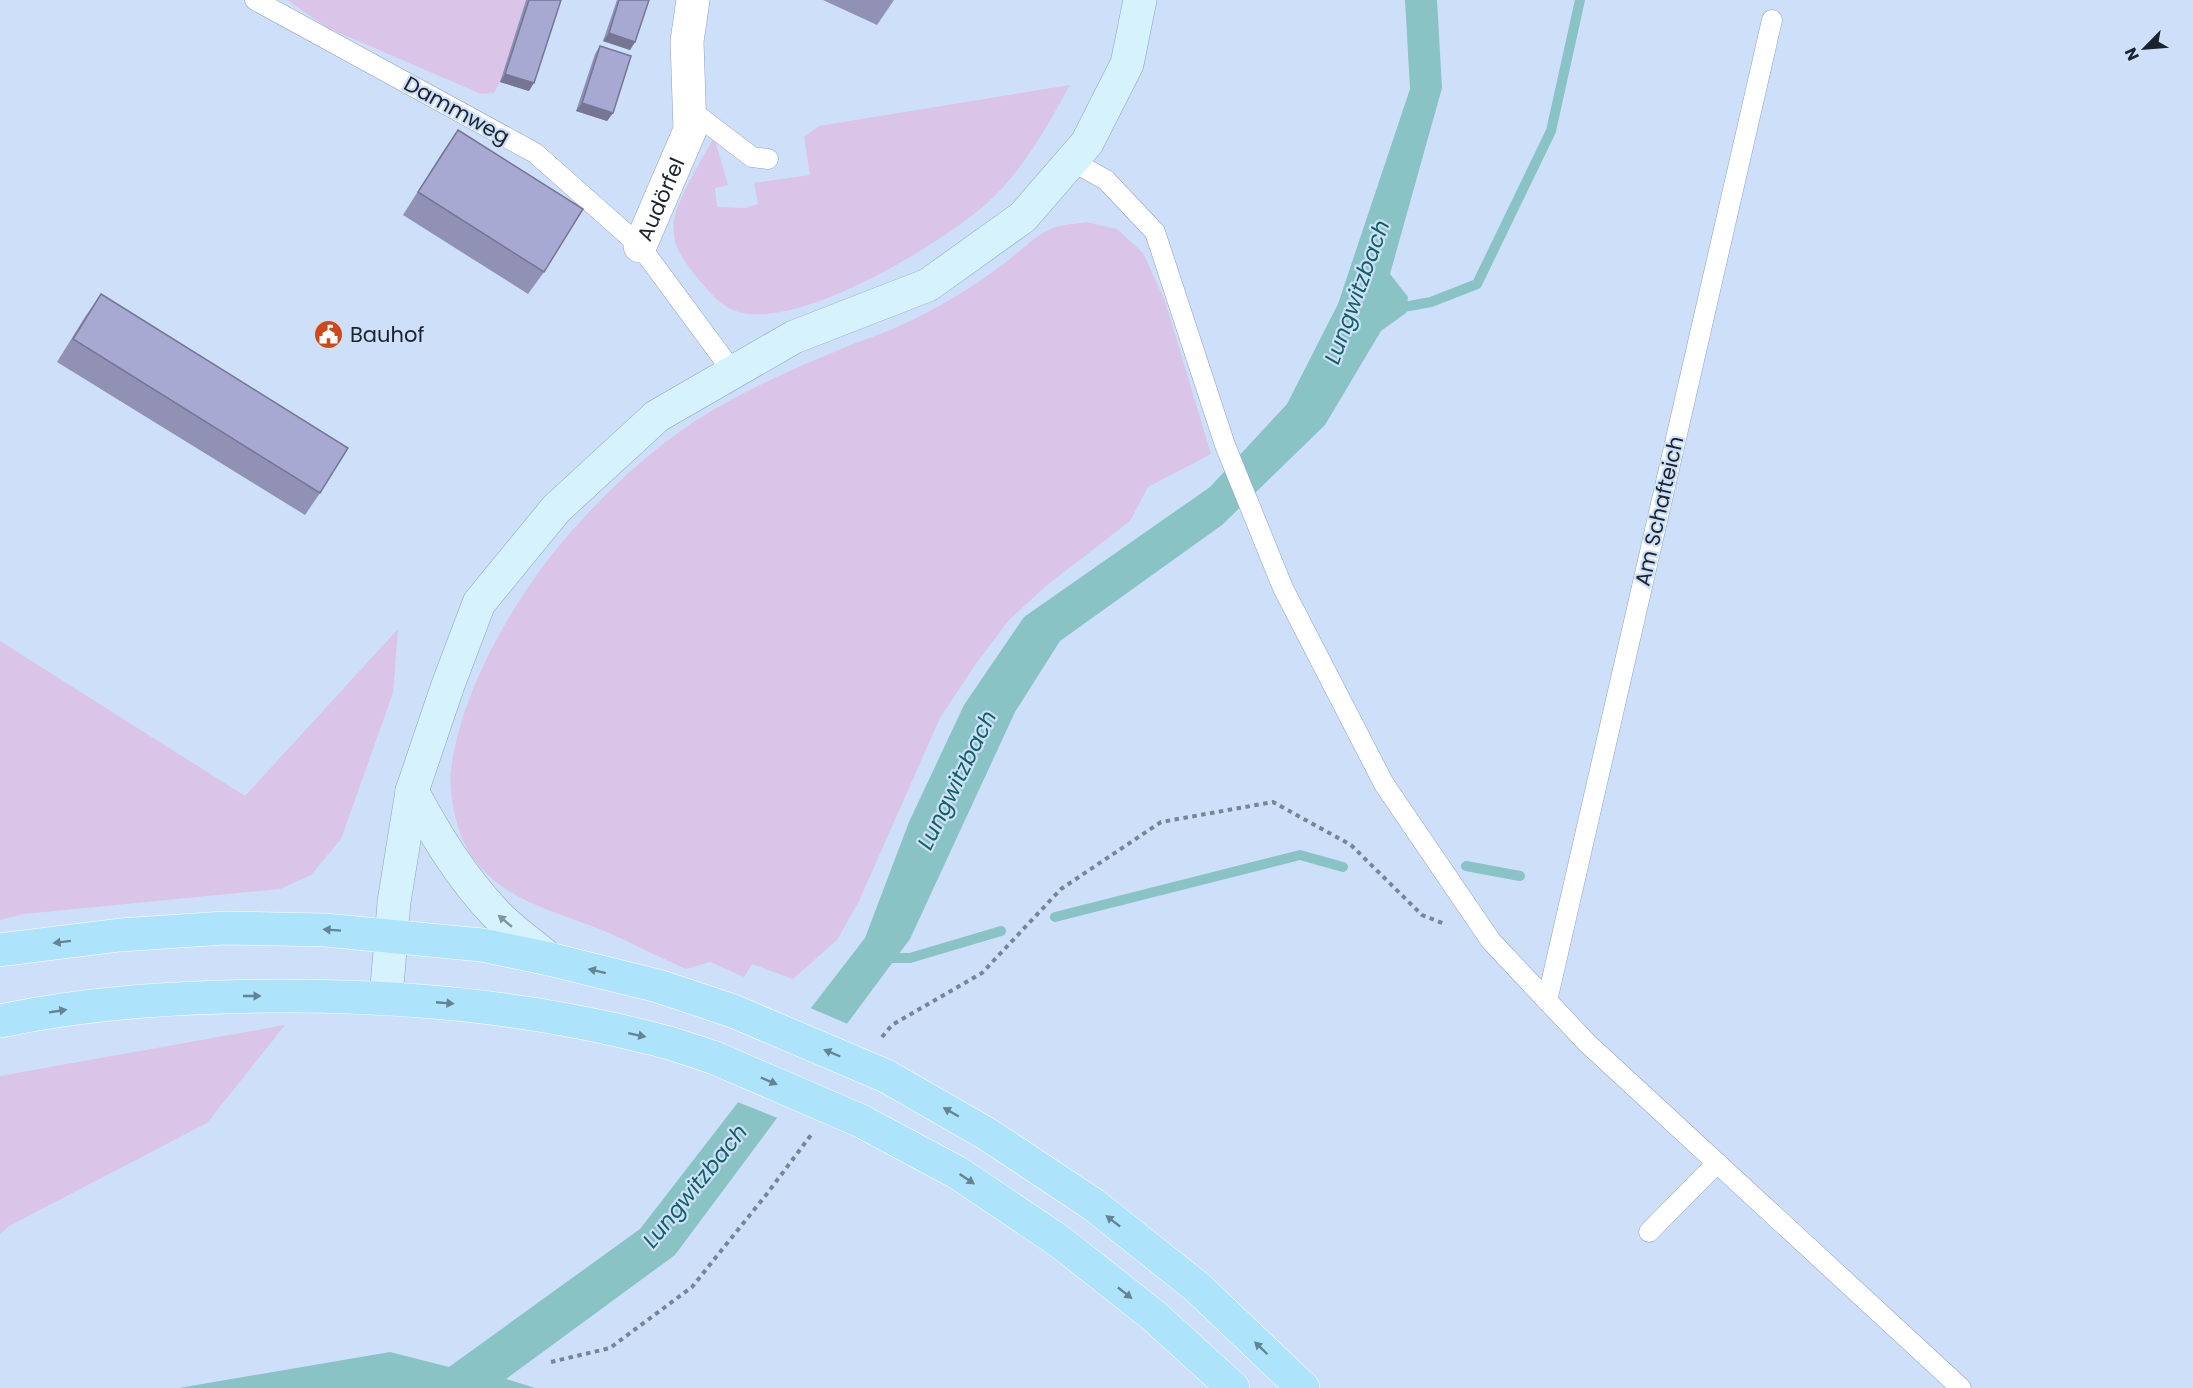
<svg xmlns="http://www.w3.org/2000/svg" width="2193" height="1388" font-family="Poppins,sans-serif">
<rect width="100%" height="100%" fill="#cee0f9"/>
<g fill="#dac4e7">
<path d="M287,0h239l-26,82 -6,11 -13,1 -153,-66z"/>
<path d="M1070,85c-24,43 -47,86 -84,119 -45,40 -193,131 -253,106 -13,-5 -25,-20 -34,-30 -9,-11 -20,-25 -24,-38 -1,-6 -2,-17 -1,-23 7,-26 27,-58 40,-82l14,48 -13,3 2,19 28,1 13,-4 -4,-21 56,-8 -6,-38 15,-11z"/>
<path d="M1086,222l31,7 26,24 22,48 46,153 -63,33 -18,34 -84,65 -37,34 -34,45 -35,53 -81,183 -22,39 -44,39 -41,-15 -8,13 -34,-15 -24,7c-30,-13 -59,-29 -89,-41 -48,-19 -98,-29 -128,-76 -12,-19 -21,-59 -18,-82 10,-81 66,-177 119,-237 36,-41 77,-80 122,-110 44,-29 94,-51 142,-71 30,-13 61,-22 90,-38 29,-15 56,-32 82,-52 16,-12 30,-28 50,-35 9,-3 20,-3 30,-5z"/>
<path d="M398,629l-5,64 -52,146 -30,36 -31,14 -256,25 -24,6v-279l245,155z"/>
<path d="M285,1025l-78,98 -198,103 -9,8v-158z"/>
</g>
<path fill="#89c3c6" d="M1405,0h32l5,88 -52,186 18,23 -2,16 -25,18 -56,94 -103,100 -162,116 -45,71 -105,227 -159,214 -76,102 -169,124 29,9h-356l211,-36 59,15 191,-138 225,-291 44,-116 55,-117 60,-88 186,-130 77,-83 51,-100 72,-215z"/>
<path fill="#cee0f9" d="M808,1007l42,18 -70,94 -45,-18z"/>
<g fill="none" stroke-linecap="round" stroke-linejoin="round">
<g stroke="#89c3c6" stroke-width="10">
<path d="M1393,309l38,-7 46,-18 74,-153 29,-131"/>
<path d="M1466,866l54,10"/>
<path d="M1055,917l245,-62 43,12"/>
<path d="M882,958h28l91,-27"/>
</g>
<defs>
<g id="service">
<path d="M255,0l280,153 105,93 93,126"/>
<path d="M689,109l63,48 16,2"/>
<path d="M1072,161l34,19 49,52 70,213 58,143 101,196 107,157 96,102 374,345"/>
<path d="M1547,1001l225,-981"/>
<path d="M1649,1232l68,-69"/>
</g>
<g id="minor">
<path id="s1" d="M640,246l50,-116 -3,-89 6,-41"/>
</g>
<g id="secondary">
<path d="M412,791c24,45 49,86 84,123 16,17 36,30 53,45"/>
<path d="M386,998l8,-96 18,-111 36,-106 31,-82 77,-94 101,-93 137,-79 134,-52 95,-68 64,-74 40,-79 13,-64"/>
</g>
<g id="primary">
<path d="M0,950l120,-15 105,-7 100,2 157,15 67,14 109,27 75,25"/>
<path d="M0,1021c90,-19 180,-24 271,-25 128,-1 255,10 379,42 22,5 44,13 65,20"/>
<path d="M886,1076l101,58 107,71 103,82 106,101"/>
<path d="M861,1121l97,52 101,68 95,75 79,72"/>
</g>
</defs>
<use href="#service" stroke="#8ca2bf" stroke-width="21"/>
<use href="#minor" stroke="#8ca2bf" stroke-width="34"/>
<use href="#secondary" stroke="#8ca2bf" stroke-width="34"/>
<use href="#primary" stroke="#fff" stroke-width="34"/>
<g stroke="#778597" stroke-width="4" stroke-dasharray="4.5 4.5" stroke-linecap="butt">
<path d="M882,1037l10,-12 90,-52 79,-84 100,-67 112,-20 78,43 71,70 23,9"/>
<path d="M551,1362l59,-14 82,-61 74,-92 45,-60"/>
</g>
<use href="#service" stroke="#fff" stroke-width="20"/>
<use href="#minor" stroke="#fff" stroke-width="33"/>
<use href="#secondary" stroke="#d6f2fd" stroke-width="33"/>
<use href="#primary" stroke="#ade4fb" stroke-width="33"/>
<defs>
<g id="primary-bridge">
<path d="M733,1011l153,65"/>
<path d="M715,1058l146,63"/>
</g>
</defs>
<use href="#primary-bridge" stroke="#fff" stroke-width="34" stroke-linecap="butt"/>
<use href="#primary-bridge" stroke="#ade4fb" stroke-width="33"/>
</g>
<g fill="#9091b5">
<path d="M526,0h35l-32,91 -29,-9z"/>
<path d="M617,0h32l-14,42 -5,8 -27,-9z"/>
<path d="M823,0h71l-17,25z"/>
<path d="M600,46l13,67 -6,8 -31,-10 19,-57z"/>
<path d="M458,130l86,142 -16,22 -125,-79 39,-62z"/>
<path d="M101,294l219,199 -15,22 -248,-153 28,-45z"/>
</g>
<g fill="#767694">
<path d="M609,33l26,9 -5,8 -27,-9z"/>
<path d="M505,74l29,9 -5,8 -29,-9z"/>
<path d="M582,103l31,10 -6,8 -31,-10z"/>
</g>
<g fill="#a8a9d3" stroke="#767694" stroke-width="1.5">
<path d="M529,0h32l-27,83 -29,-9z"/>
<path d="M619,0h30l-14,42 -26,-9z"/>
<path d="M600,46l31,10 -18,57 -31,-10z"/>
<path d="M458,130l125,79 -39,63 -126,-80z"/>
<path d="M101,294l247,154 -28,45 -247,-154z"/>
</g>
<defs><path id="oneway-solid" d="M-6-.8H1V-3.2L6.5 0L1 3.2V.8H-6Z" transform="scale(1.5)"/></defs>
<use fill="#8195a0" href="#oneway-solid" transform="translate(505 921) rotate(-140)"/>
<g fill="#648494">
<use href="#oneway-solid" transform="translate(332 930) rotate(-176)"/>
<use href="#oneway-solid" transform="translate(62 942) rotate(173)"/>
<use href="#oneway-solid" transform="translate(597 971) rotate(-166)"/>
<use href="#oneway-solid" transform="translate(252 996)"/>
<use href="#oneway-solid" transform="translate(445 1003) rotate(5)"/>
<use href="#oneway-solid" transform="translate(58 1011) rotate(-9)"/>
<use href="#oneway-solid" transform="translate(637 1035) rotate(12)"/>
<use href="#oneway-solid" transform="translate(832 1053) rotate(-157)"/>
<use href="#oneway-solid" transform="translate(769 1081) rotate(23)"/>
<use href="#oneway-solid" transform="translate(951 1112) rotate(-150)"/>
<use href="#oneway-solid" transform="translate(967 1179) rotate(34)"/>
<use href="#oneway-solid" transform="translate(1113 1221) rotate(-142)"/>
<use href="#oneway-solid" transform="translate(1125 1293) rotate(38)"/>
<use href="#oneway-solid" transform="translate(1261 1348) rotate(-136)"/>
</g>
<defs>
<symbol id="civic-disc" viewBox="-11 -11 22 22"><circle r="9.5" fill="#cf4819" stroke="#cee0f9"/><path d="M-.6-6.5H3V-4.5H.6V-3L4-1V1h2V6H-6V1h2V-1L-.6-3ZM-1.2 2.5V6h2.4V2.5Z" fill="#fff"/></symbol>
</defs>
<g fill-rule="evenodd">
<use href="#civic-disc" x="312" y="318" width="33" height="33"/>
</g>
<g text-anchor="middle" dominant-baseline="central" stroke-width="4.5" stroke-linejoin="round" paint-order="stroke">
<g font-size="21" fill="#1a232e" stroke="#cee0f9">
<text transform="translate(457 110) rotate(29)">Dammweg</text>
<text stroke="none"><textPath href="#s1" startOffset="51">Audörfel</textPath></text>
<text transform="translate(1659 511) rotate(-77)">Am Schafteich</text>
</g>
<g font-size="21" fill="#1a232e" stroke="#cee0f9" text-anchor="start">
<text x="350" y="334">Bauhof</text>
</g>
<g font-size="22" font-style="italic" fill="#106164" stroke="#cee0f9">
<text transform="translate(1357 292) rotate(-70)">Lungwitzbach</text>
<text transform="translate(957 780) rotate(-64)">Lungwitzbach</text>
<text transform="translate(695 1186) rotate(-51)">Lungwitzbach</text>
</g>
</g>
<g transform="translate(2145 48) rotate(245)" stroke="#cee0f9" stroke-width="4.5" paint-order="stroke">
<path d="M0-4.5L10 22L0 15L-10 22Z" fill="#1a232e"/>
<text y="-9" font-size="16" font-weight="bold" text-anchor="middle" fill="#1a232e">N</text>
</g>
</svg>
